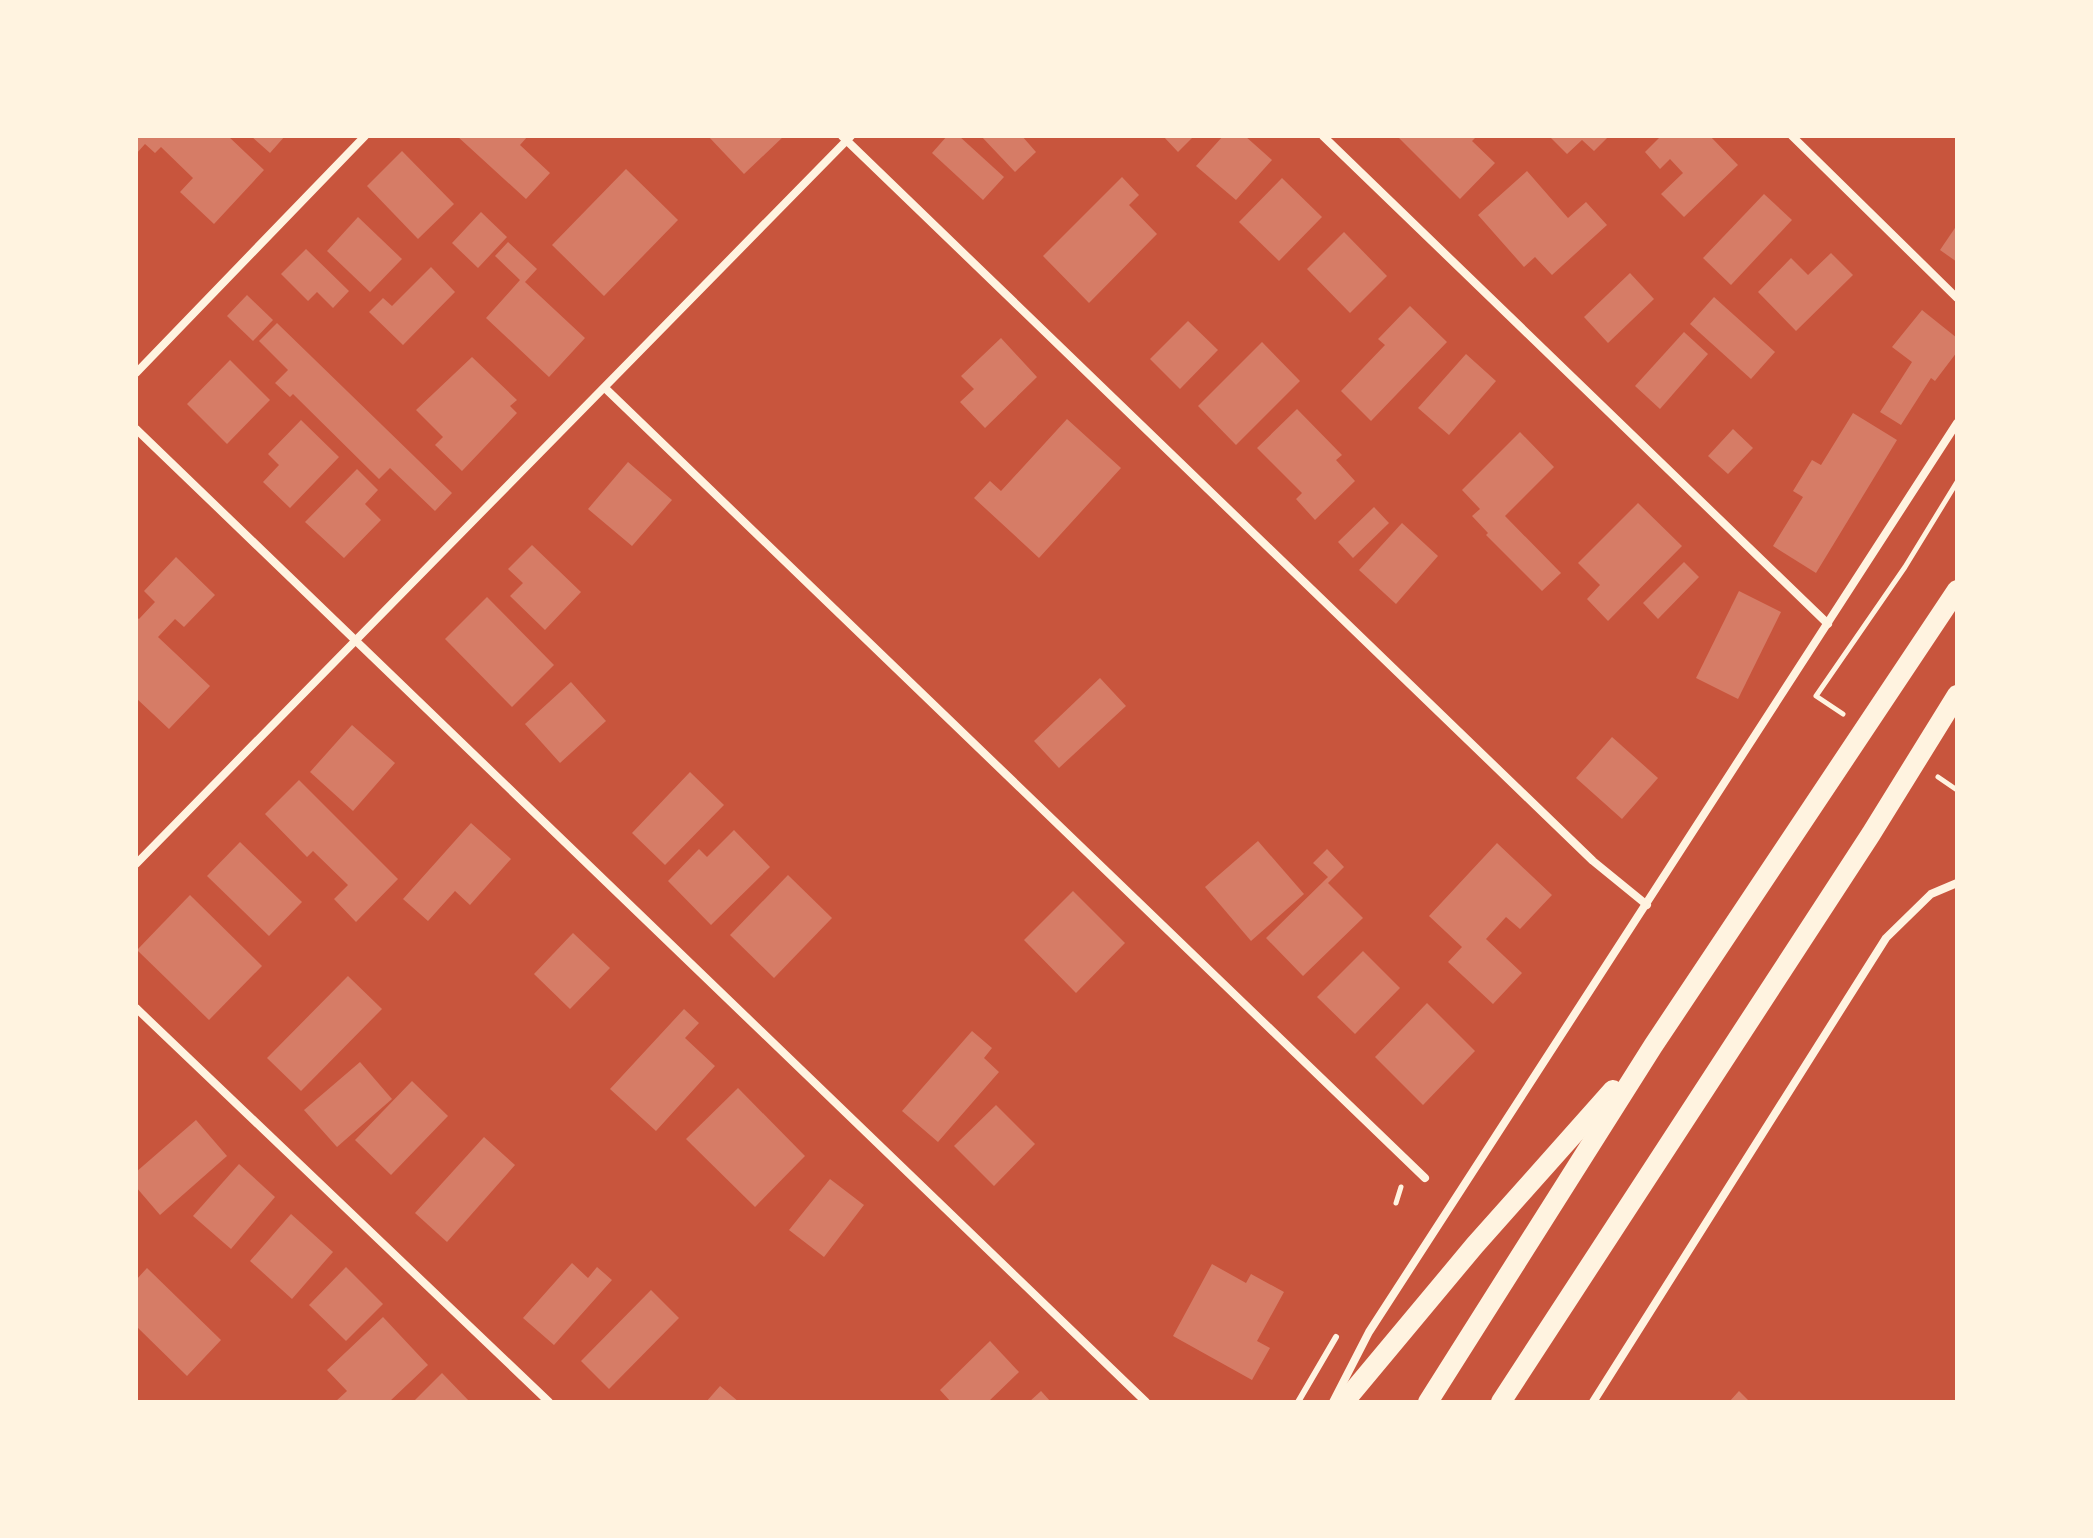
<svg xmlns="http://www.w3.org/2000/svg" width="2093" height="1538" font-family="'Source Sans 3',sans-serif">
<rect width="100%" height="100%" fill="#c8553d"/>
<g fill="#d67c66">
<path d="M136,136h92l36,34 -50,54 -34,-32 13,-14 -32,-31 -6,6 -10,-9 -9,10z"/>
<path d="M251,136h34l-15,17z"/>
<path d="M457,136h71l-8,9 30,28 -24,26z"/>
<path d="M708,136h76l-40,38z"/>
<path d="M947,136h12l45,41 -21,23 -51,-47z"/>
<path d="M981,136h41l14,16 -21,20z"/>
<path d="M1163,136h31l-16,16z"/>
<path d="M1223,136h22l27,24 -36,40 -40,-34z"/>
<path d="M1397,136h80l-5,5 23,22 -35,36z"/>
<path d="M1549,136h60l-15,15 -12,-11 -15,14z"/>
<path d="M1661,136h49l28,29 -54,52 -23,-23 22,-21 -13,-14 -10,10 -15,-17z"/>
<path d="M402,151l52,53 -36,35 -51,-53z"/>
<path d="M626,169l52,51 -74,76 -52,-51z"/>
<path d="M1527,171l41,47 18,-16 21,23 -55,50 -17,-18 -11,10 -46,-52z"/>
<path d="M1122,177l17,18 -10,10 28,29 -68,69 -46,-47z"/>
<path d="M1282,178l40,39 -43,44 -40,-39z"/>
<path d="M1764,194l28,26 -61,65 -28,-27z"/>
<path d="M481,212l26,25 -29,31 -26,-25z"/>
<path d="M358,217l44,42 -32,33 -43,-41z"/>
<path d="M1957,225v37l-17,-12z"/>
<path d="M1344,232l43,44 -37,37 -43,-44z"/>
<path d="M508,242l29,27 -12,13 60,56 -36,39 -63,-59 34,-38 -25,-24z"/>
<path d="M306,249l43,42 -16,17 -16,-16 -9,9 -27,-27z"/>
<path d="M1831,253l22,22 -57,56 -38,-39 33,-34 17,17z"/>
<path d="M431,267l24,25 -52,53 -34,-33 14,-14 9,8z"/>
<path d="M1630,273l24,26 -46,44 -24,-26z"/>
<path d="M247,295l26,25 -20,21 -26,-25z"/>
<path d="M1714,297l61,55 -24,27 -61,-55z"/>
<path d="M1410,306l37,36 -76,79 -30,-30 44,-46 -7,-6z"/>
<path d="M1922,310l35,28v14l-22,29 -4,-3 -30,47 -21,-13 32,-50 -20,-15z"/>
<path d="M1188,321l30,29 -38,39 -30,-30z"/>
<path d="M277,323l175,170 -17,18 -45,-43 -11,11 -86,-85 -3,3 -15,-14 13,-13 -29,-29z"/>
<path d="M1684,332l24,22 -48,55 -25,-23z"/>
<path d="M1001,338l36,39 -52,51 -25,-26 14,-13 -13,-13z"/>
<path d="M1262,342l38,39 -64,64 -38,-39z"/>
<path d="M1466,354l30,27 -47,54 -31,-27z"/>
<path d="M472,357l45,43 -7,6 7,7 -55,58 -27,-26 8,-8 -27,-27z"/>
<path d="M230,360l40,40 -43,44 -40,-40z"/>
<path d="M1297,409l45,46 -6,5 19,21 -40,39 -19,-21 6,-6 -45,-45z"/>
<path d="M1853,413l44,27 -81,133 -43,-27 30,-49 -10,-6 19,-31 9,5z"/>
<path d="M1067,419l54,49 -82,90 -65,-60 16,-17 11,10z"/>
<path d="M301,420l38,37 -49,51 -27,-26 16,-17 -11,-11z"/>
<path d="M1733,429l20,19 -25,26 -20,-18z"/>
<path d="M1520,432l34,35 -49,49 56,57 -19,18 -56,-56 2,-2 -16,-17 8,-7 -18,-19z"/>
<path d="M628,462l44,38 -40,46 -44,-37z"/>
<path d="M357,469l21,21 -13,14 16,16 -37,38 -39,-36z"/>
<path d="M1638,503l44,43 -74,75 -21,-22 13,-14 -22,-22z"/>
<path d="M1374,507l15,16 -36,35 -15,-16z"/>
<path d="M1402,523l36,33 -42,48 -37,-34z"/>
<path d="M532,545l49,47 -36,38 -35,-34 13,-13 -15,-14z"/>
<path d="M176,557l39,38 -31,32 -9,-8 -17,18 52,49 -41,43 -33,-31v-81l3,2 16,-17 -11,-11z"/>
<path d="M1684,562l15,15 -41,42 -15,-16z"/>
<path d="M1739,591l42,21 -43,87 -42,-21z"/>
<path d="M487,597l67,68 -42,42 -67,-68z"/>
<path d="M1100,678l26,28 -67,62 -25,-27z"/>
<path d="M571,682l35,39 -46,42 -35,-39z"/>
<path d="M352,725l43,38 -42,48 -43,-39z"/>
<path d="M1612,737l46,41 -36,41 -46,-41z"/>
<path d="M690,772l34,33 -59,60 -33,-32z"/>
<path d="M299,780l99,99 -42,43 -22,-23 14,-14 -35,-34 -6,6 -42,-43z"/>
<path d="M471,823l40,36 -41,46 -15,-14 -27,30 -25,-22z"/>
<path d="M734,830l36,37 -59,58 -43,-44 31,-32 8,8z"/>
<path d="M1258,841l46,53 -53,47 -46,-54z"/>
<path d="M240,842l62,60 -33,34 -62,-60z"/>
<path d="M1497,843l55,52 -32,34 -14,-12 -20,22 36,34 -29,31 -45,-42 14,-15 -33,-31z"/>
<path d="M1327,849l17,18 -16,16 35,35 -60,58 -37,-38 62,-61 -15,-14z"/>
<path d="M788,875l44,43 -58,60 -44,-43z"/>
<path d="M1073,891l52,52 -49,50 -52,-53z"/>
<path d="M190,895l72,71 -53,54 -72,-70z"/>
<path d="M573,933l37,35 -40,41 -36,-35z"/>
<path d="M1363,951l37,37 -45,46 -38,-37z"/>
<path d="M348,976l34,33 -81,82 -34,-33z"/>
<path d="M1427,1003l48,48 -52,54 -48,-48z"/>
<path d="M684,1009l15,14 -14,15 30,28 -59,65 -46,-42z"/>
<path d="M972,1031l20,17 -8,10 15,14 -61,70 -36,-31z"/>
<path d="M360,1062l32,37 -55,48 -33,-37z"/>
<path d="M412,1081l36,35 -57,59 -36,-35z"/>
<path d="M738,1088l67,68 -50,51 -69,-68z"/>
<path d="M996,1105l39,39 -41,42 -40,-40z"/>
<path d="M196,1120l31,36 -67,59 -24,-28v-15z"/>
<path d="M484,1137l31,28 -68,77 -32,-29z"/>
<path d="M239,1164l36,33 -44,52 -38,-33z"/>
<path d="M830,1179l34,26 -40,52 -35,-27z"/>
<path d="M291,1214l42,38 -41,47 -42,-38z"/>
<path d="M572,1263l16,15 9,-11 15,13 -58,65 -31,-27z"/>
<path d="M1212,1264l34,19 5,-9 33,18 -27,49 13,7 -18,32 -79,-44z"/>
<path d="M346,1267l37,37 -37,37 -37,-36z"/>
<path d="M147,1268l74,72 -34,36 -51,-50v-46z"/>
<path d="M651,1290l28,28 -70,71 -28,-28z"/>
<path d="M383,1317l45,48 -39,37h-54l12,-11 -20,-21z"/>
<path d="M990,1341l29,31 -31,30h-37l-11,-12z"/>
<path d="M442,1373l28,29h-57z"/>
<path d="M720,1386l19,16h-33z"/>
<path d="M1041,1391l10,11h-22z"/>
<path d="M1739,1391l11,11h-21z"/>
</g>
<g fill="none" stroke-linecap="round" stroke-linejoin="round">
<g stroke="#fff3e0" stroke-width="5">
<path d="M1843,714l-27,-18 89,-129 52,-85"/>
<path d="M1938,777l19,13"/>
<path d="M1396,1203l5,-16"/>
</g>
<path stroke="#fff3e0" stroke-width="6" d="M1298,1402l38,-65"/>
<g stroke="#fff3e0" stroke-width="8">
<path d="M842,136l751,725 54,44"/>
<path d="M1323,136l505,488"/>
<path d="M1792,136l165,162"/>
<path d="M136,373l229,-237"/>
<path d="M606,389l819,789"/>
<path d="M136,429l1010,973"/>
<path d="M136,864l715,-728"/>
<path d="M136,1008l413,394"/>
<path d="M1333,1402l36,-70 588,-909"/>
<path d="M1593,1402l293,-464 45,-44 26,-11"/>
</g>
<g stroke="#fff3e0" stroke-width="20">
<path d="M1344,1402l131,-157 138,-155"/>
<path d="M1428,1402l225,-356 304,-456"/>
<path d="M1501,1402l370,-568 86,-139"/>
</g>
</g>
<rect width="2093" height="1538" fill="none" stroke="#fff3e0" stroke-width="276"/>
</svg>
